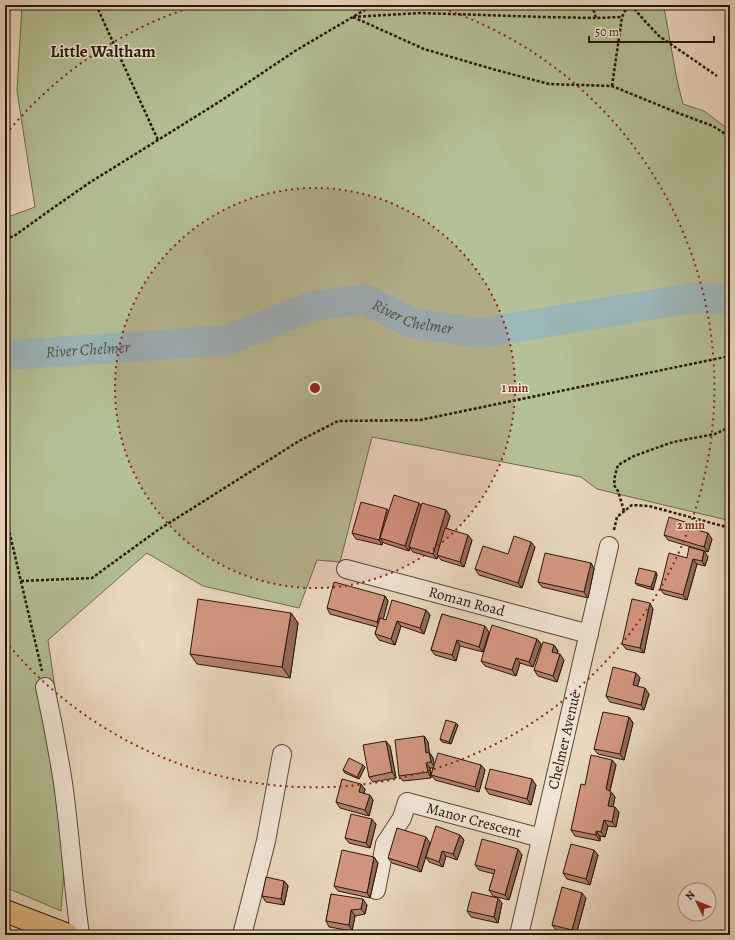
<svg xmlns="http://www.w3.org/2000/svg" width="735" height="940" font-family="Alegreya,serif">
<rect width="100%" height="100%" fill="#ead9c0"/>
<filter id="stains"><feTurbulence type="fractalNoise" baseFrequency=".005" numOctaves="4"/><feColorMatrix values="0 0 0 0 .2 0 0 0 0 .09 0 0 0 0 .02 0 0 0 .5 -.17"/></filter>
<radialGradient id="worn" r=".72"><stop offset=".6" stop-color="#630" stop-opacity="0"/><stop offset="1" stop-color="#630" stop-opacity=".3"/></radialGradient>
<path fill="#b4c095" stroke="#6e6c4f" d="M22,5h297v4l40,-4h305l1,8 12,67 6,24 21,7 24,18 2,1v392l-3,-2 -130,-31 -16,-12 -209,-40 -32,125 -23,-2 -18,48 -96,-22 -56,-33 -99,87 22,152 -9,119 -56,-24v-669l30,-11 -18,-116z"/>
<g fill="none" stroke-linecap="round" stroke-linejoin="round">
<path stroke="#9bb8bb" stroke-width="30" id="s1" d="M5,355l113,-7 109,-8 86,-34 51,-7 48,24 68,10 212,-35 38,1"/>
<defs>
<g id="minor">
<path id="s2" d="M346,569l243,65"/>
<path d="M45,687c7,32 13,64 18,96 7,50 10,101 17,152"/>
<path id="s3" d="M376,890l9,-46 17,-26 5,-16 134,36"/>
<path d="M242,935l24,-94 16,-87"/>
<path id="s4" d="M519,935l90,-389"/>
</g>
<path id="major" d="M5,911l63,24"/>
</defs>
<use href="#minor" stroke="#584837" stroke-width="20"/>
<use href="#major" stroke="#271709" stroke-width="24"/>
<g stroke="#271709" stroke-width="2.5" stroke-dasharray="3 2" stroke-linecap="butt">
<path d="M96,5l62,135"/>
<path d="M592,5l4,13 26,-1"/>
<path d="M631,5l12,14 16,17 58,40"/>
<path d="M353,17l71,32 72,21 53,14 63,2 66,27 35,13 17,11"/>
<path d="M353,17l67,-4 63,2 60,2 53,1"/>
<path d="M612,86l10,-69 6,-12"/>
<path d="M5,239l9,-3 14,-10 25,-18 36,-25 130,-81 76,-51 78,-46"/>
<path d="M624,511l-6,-20 -4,-6 1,-10 3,-10 16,-9 11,-4 28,-10 42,-8 15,-7"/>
<path d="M5,524l3,2 34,145"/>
<path d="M614,530l3,-13 15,-12 17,1 81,22"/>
<path d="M21,581l71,-3 66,-48 141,-89 39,-20 82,-1 310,-64"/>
</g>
<use href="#minor" stroke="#f1e6d6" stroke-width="18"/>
<use href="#major" stroke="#e5bc80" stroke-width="22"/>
</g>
<g fill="#b5826f" stroke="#271709">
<path d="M419,503l2,3 25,4 4,6 -4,12 26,12 -8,27 -23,-7 -3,-4 -1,3 -24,-7 -3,-4 -1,3 -25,-8 -1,-1 -1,3 -26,-6 -4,-6 37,-21z"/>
<path d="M702,531l10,8 -4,13 -40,-12 -4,-5z"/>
<path d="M535,547l-13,41 -43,-13 -4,-6 33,-15z"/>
<path d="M704,551l4,6 -3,9 -8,-2 -10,36 -23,-6 -4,-5 27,-31z"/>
<path d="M591,563l3,6 -6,29 -46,-11 -4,-5z"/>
<path d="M656,572l1,3 -4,15 -16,-5 -2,-2z"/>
<path d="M385,596l3,5 -5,18 3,1 40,-10 4,5 -6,19 -23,-8 -6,19 -16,-5 -4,-6 2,-7 -47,-13 -3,-6z"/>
<path d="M653,609l-9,44 -18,-4 -4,-5z"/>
<path d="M291,613l7,10 -8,55 -93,-14 -7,-10z"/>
<path d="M442,614l47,18 -6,20 -23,-6 -4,15 -21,-6 -4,-5z"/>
<path d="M537,639l4,5 -8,23 -13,-4 -4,13 -31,-10 -4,-5z"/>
<path d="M554,645l4,6 -1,3 7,6 -7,22 -19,-6 -4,-6z"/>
<path d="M636,673l4,5 -3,9 12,7 -5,16 -34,-8 -4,-6z"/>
<path d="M629,717l4,6 -9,37 -26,-6 -4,-5z"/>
<path d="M456,723l2,2 -7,19 -9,-2 -2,-3z"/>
<path d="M424,736l4,6 1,10 4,6 1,7h47l4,5 -6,22 -44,-12 -4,-5 2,-7h-3l1,10 -28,3 -4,-5z"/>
<path d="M390,746l6,32 -23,4 -4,-5z"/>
<path d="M612,760l4,5 -6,26 1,1 4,5 -2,10 6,5 -3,15 -8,-1 -3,11 -5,-1v5l-25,-5 -4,-6 14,-45z"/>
<path d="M363,765l2,2 -6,12 -14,-6 -2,-3z"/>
<path d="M536,785l-5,20 -42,-11 -4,-6z"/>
<path d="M365,789l-1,4 9,7 -4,16 -29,-8 -4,-6z"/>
<path d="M376,824l-6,24 -21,-5 -4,-5z"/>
<path d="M460,835l4,5 -7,20 -11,-4 -3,11 -14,-5 -3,-5z"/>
<path d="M430,843l-9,29 -29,-9 -4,-5z"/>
<path d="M522,855l-13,45 -16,-4 -4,-6 5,-16 -15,-4 -4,-5z"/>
<path d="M598,855l-8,30 -23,-6 -4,-6z"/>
<path d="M374,857l4,6 -8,35 -32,-7 -4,-5z"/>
<path d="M284,881l4,5 -4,19 -18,-3 -4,-6z"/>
<path d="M331,894l36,11 -2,9 -10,2 -3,15 -23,-4 -3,-6z"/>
<path d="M586,898l-10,37 -20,-5 -4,-5z"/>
<path d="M502,903l-4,20 -27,-6 -4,-6z"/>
</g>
<g fill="#946a5a" stroke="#271709">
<path d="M419,503l4,6 -14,38 1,1 -1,3 -4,-5z"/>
<path d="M387,509l4,5 -11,24 3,4 -1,3 -3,-5z"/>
<path d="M446,510l4,6 -12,39h-1l1,1 -1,3 -4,-5z"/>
<path d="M698,526l4,5 -1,4 -4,-5z"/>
<path d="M708,533l4,6 -4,13 -4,-5z"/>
<path d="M468,535l4,5 -8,27 -4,-5z"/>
<path d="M531,542l4,5 -13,41 -4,-5z"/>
<path d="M704,551l4,6 -3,9 -3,-5z"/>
<path d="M693,559l4,5 -10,36 -4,-5z"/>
<path d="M591,563l3,6 -6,29 -4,-6z"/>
<path d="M656,572l1,3 -4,15 -2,-3z"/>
<path d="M385,596l3,5 -7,27 -4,-6z"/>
<path d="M650,603l3,6 -9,44 -4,-5z"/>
<path d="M426,610l4,5 -6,19 -4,-6z"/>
<path d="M291,613l7,10 -8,55 -8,-11z"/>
<path d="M397,621l4,5 -6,19 -4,-6z"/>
<path d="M485,626l4,6 -6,20 -4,-5z"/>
<path d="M537,639l4,5 -8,23 -4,-5z"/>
<path d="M457,640l3,6 -4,15 -4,-6z"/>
<path d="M554,645l4,6 -2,6 -4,-5z"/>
<path d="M560,654l4,6 -7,22 -4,-6z"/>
<path d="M516,658l4,5 -4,13 -4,-6z"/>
<path d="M636,673l4,5 -4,13 -3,-6z"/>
<path d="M645,688l4,6 -5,16 -3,-5z"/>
<path d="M629,717l4,6 -9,37 -4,-6z"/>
<path d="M456,723l2,2 -7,19 -2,-2z"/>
<path d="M424,736l4,6 2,16 -4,-5z"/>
<path d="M386,741l4,5 6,32 -4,-6z"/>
<path d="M429,752l4,6 2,10 -4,-6z"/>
<path d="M612,760l4,5 -7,29 -3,-5z"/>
<path d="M426,763l4,5 1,10 -3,-6z"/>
<path d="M363,765l2,2 -6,12 -2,-2z"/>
<path d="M481,765l4,5 -6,22 -4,-5z"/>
<path d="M532,779l4,6 -5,20 -4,-6z"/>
<path d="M361,784l4,5 -2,8 -4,-5z"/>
<path d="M611,792l4,5 -3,14 -4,-5z"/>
<path d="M370,795l3,5 -4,16 -4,-6z"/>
<path d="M615,807l4,5 -3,15 -4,-5z"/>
<path d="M372,819l4,5 -6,24 -4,-5z"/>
<path d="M604,820l4,6 -3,11 -4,-5z"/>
<path d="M596,831l4,5v5l-4,-6z"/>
<path d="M460,835l4,5 -7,20 -4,-6z"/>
<path d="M426,837l4,6 -9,29 -4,-5z"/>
<path d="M518,849l4,6 -13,45 -4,-5z"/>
<path d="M594,850l4,5 -8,30 -4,-6z"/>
<path d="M442,851l4,5 -3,11 -4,-5z"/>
<path d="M374,857l4,6 -8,35 -3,-5z"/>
<path d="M284,881l4,5 -4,19 -3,-6z"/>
<path d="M582,893l4,5 -10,37 -4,-5z"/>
<path d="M498,898l4,5 -4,20 -4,-6z"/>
<path d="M363,899l4,6 -2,9 -4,-5z"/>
<path d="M351,910l4,6 -3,15 -3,-6z"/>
</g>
<g fill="#d39781" stroke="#271709">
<path d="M394,495l25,8 -14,43 -25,-8z"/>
<path d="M361,502l26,7 -8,31 -27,-7z"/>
<path d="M422,503l24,7 -13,44 -24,-7z"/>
<path d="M669,517l29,9 -1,4 11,3 -4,14 -40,-12z"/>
<path d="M445,528l23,7 -8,27 -23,-7z"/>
<path d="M514,536l17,6 -13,41 -43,-14 8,-23 25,8z"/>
<path d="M689,547l15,4 -2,10 -9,-2 -10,36 -23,-6 9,-36 18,5z"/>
<path d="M545,553l46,10 -7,29 -46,-10z"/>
<path d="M639,568l17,4 -5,15 -16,-4z"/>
<path d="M334,582l51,14 -8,26 -50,-14z"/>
<path d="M198,599l93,14 -9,54 -92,-13z"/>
<path d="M632,599l18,4 -10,45 -18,-4z"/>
<path d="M392,600l34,10 -6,18 -23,-7 -6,18 -16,-5 5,-16 6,2z"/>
<path d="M442,614l43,12 -6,21 -22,-7 -5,15 -21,-5z"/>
<path d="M492,625l45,14 -8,23 -13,-4 -4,12 -31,-9z"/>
<path d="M543,642l11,3 -2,7 8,2 -7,22 -19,-6z"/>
<path d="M613,667l23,6 -3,12 12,3 -4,17 -35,-9z"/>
<path d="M603,712l26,5 -9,37 -26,-5z"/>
<path d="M446,720l10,3 -7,19 -9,-3z"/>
<path d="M424,736l2,17 3,-1 2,10 -5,1 2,9 -29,4 -4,-36z"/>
<path d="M386,741l6,31 -23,5 -6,-32z"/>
<path d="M438,753l43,12 -6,22 -44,-12z"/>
<path d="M591,755l21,5 -6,29 5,3 -3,14 7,1 -3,15 -8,-2 -3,12 -5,-1v4l-25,-5 10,-46 4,1z"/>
<path d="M349,758l14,7 -6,12 -14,-7z"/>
<path d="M490,769l42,10 -5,20 -42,-11z"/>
<path d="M342,779l19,5 -2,8 11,3 -5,15 -29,-8z"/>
<path d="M351,814l21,5 -6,24 -21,-5z"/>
<path d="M436,826l24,9 -7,19 -11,-3 -3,11 -13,-5z"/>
<path d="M397,828l29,9 -9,30 -29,-9z"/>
<path d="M482,839l36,10 -13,46 -16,-5 6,-20 -20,-5z"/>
<path d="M571,844l23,6 -8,29 -23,-6z"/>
<path d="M342,850l32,7 -7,36 -33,-7z"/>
<path d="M266,877l18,4 -3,18 -19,-3z"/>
<path d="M562,887l20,6 -10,37 -20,-5z"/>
<path d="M472,892l26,6 -4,19 -27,-6z"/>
<path d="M331,894l32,5 -2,10 -10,1 -2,15 -23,-4z"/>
</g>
<circle cx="315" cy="388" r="200" fill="#8f2418" fill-opacity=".12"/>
<g fill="none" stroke="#8f2418" stroke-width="2" stroke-dasharray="2 4">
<circle cx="315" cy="388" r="200"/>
<path d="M6 134A400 400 0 0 1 198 5M432 5A400 400 0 1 1 6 642"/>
</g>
<g text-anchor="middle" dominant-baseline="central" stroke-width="3" stroke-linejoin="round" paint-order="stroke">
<g font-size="15" fill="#271709" stroke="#f1e6d6">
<text stroke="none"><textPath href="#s2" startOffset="125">Roman Road</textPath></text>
<text stroke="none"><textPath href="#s4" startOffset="200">Chelmer Avenue</textPath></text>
<text stroke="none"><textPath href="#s3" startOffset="164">Manor Crescent</textPath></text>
</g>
<g font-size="16" font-style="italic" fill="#504f47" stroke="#f1e6d6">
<text stroke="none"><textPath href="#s1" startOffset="419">River Chelmer</textPath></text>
<text stroke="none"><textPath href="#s1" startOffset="83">River Chelmer</textPath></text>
</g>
<g font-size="17" font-weight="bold" fill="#271709" stroke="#f1e6d6">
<text x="103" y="51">Little Waltham</text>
</g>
</g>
<circle cx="315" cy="388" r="6" fill="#8f2418" stroke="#f1e6d6" stroke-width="2"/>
<g font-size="12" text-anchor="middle" font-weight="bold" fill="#8f2418" stroke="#f1e6d6" stroke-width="3" stroke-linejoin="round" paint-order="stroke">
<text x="515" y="392">1 min</text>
<text x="691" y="529">2 min</text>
</g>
<rect width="735" height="940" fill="none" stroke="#ead9c0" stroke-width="20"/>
<rect x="6" y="6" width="723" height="928" fill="none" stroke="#271709" stroke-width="2"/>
<rect x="10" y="10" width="715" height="920" fill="none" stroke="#271709"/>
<g transform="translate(697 902) rotate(313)"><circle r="19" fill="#f1e6d6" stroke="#a09384"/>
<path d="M0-3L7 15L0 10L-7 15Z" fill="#8f2418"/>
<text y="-6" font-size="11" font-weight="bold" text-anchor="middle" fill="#271709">N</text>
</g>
<path d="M589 36v6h125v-6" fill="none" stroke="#271709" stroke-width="2"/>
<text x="595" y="36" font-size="12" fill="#271709" stroke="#f1e6d6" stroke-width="3" paint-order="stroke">50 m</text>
<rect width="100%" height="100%" filter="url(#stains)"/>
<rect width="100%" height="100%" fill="url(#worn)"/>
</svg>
